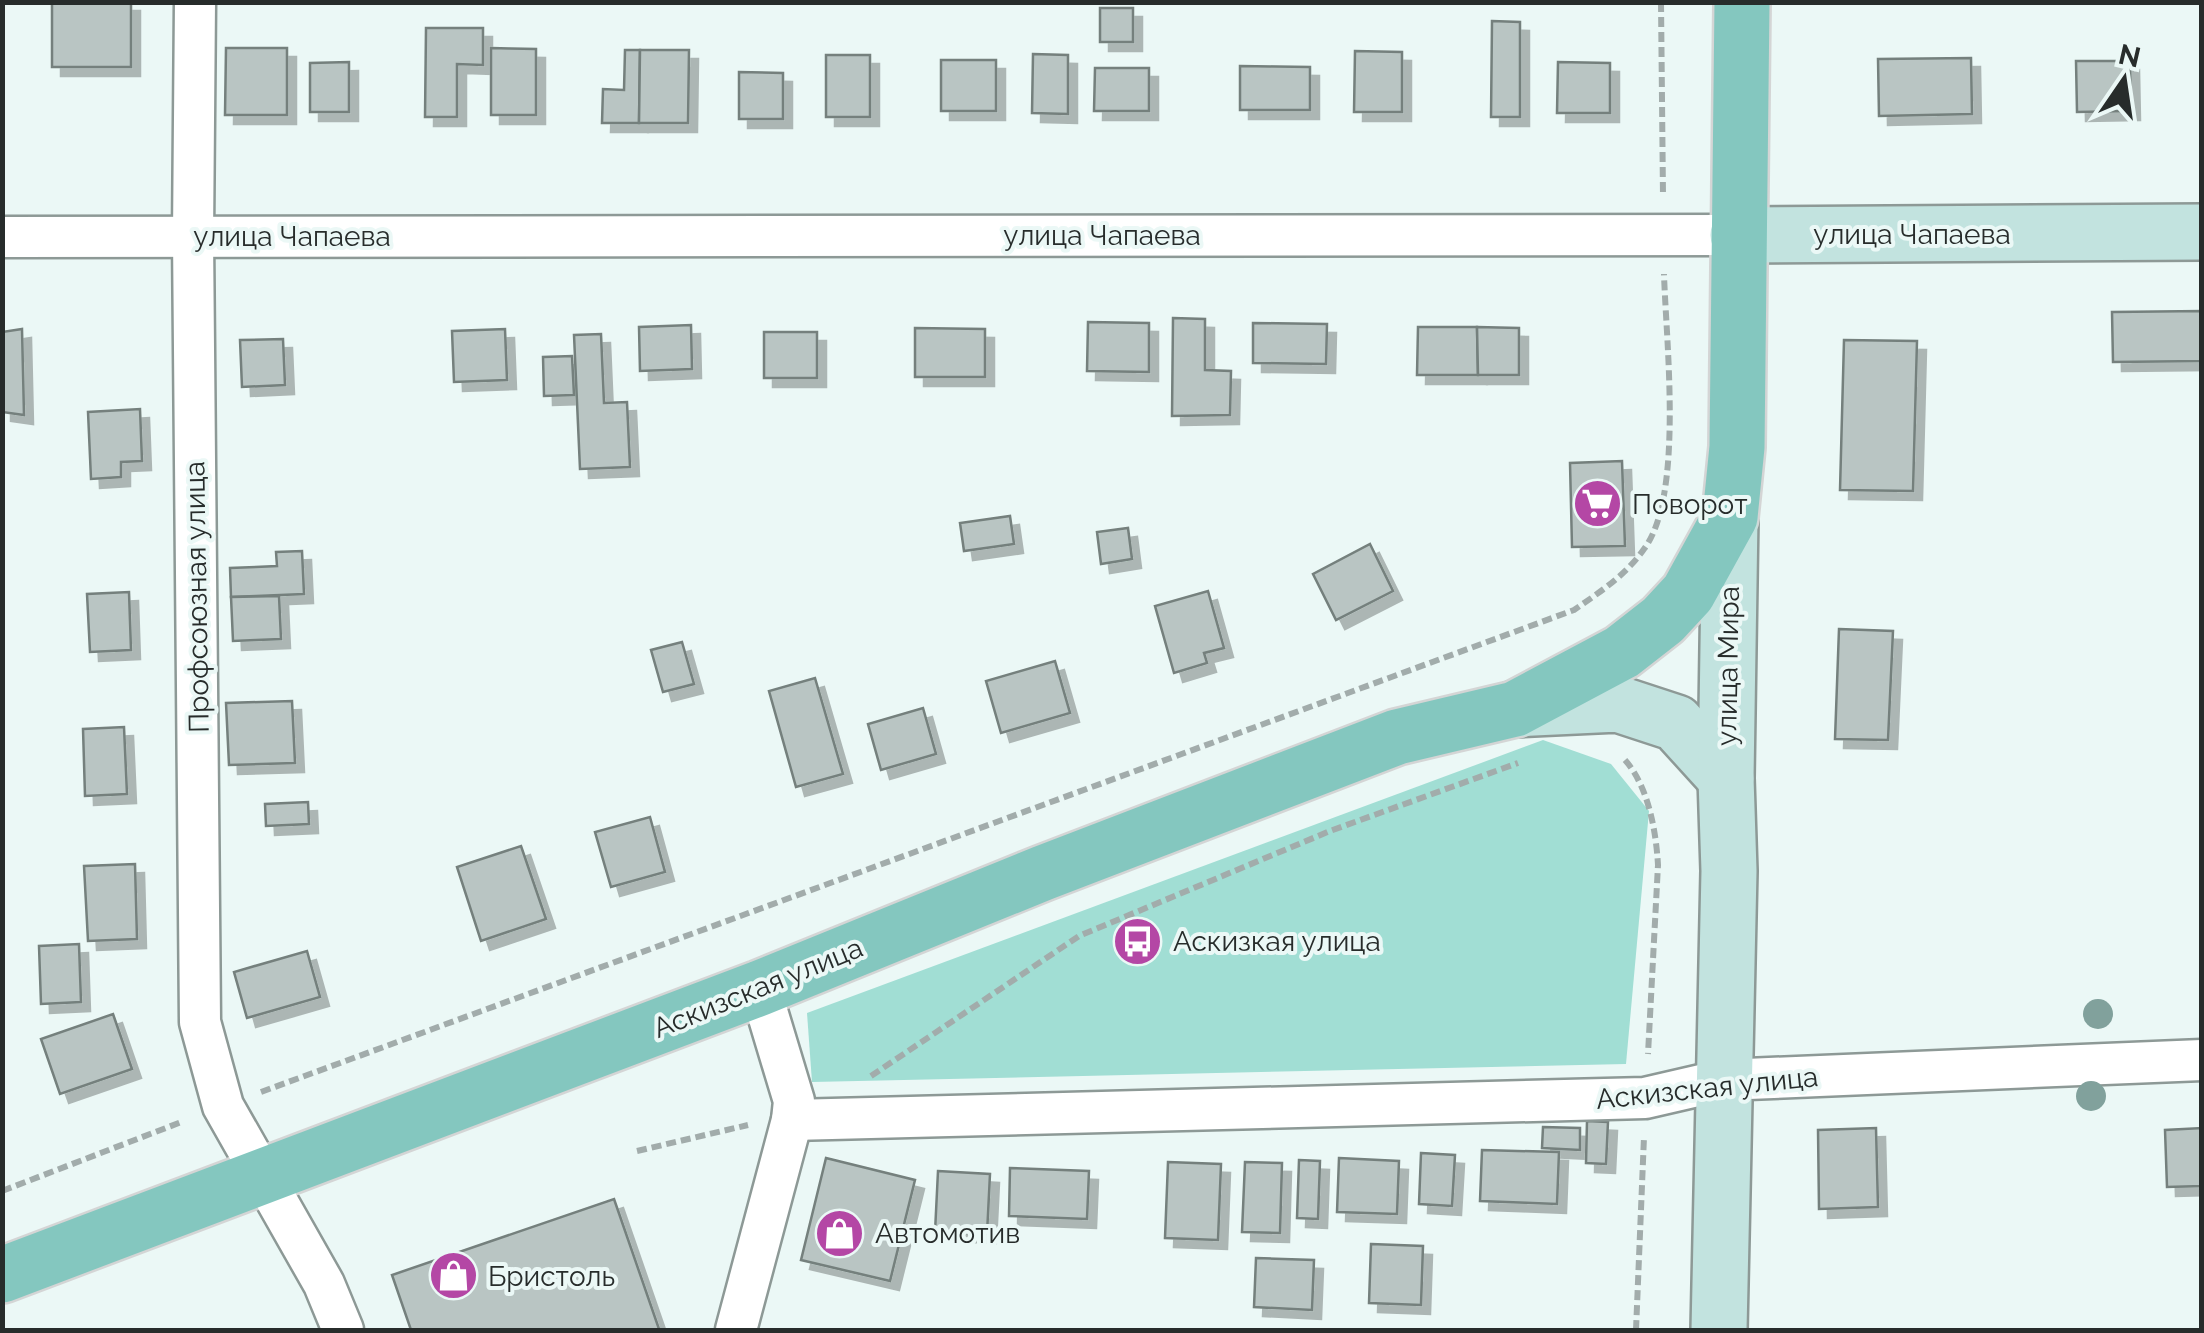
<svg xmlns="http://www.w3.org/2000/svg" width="2204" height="1333" font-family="Raleway,sans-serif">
<defs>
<filter id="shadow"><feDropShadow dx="9" dy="9" stdDeviation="0" flood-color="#0004"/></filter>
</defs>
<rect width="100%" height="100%" fill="#ebf8f6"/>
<path fill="#a1ded4" d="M1543,740l68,24 38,47 -23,253 -814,18 -5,-69z"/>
<g fill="#b9c5c3" stroke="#74807d" stroke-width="2.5" filter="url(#shadow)">
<rect x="52" y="2" width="79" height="65"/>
<rect x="1100" y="8" width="33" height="34"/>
<path d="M1492,21l28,1v95h-29z"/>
<path d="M426,28h57v37l-26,-1v53h-32z"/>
<path d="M226,48h61v67h-62z"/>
<path d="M491,48l45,1v66h-45z"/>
<path d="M625,50h15l-1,73h-37l1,-34 21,1z"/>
<path d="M640,50h49l-1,73h-49z"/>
<path d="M1355,51l47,1v60h-48z"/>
<path d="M1033,54l35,1v59l-36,-1z"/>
<rect x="826" y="55" width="44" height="62"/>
<path d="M1971,58l1,56 -93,2 -1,-57z"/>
<rect x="941" y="60" width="55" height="51"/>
<path d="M2076,61h54l1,50 -54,1z"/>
<path d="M349,62v50h-39v-49z"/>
<path d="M1558,62l52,1v50h-53z"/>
<path d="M1240,66l70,1v43h-70z"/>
<path d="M1095,68h54v43h-55z"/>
<path d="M739,72l44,1v46h-44z"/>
<path d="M2202,311v50l-89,1 -1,-50z"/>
<path d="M1173,318l32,1v51l26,1 -1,44 -58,1z"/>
<path d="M1088,322l61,1v49l-62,-1z"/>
<path d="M1253,323l74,1 -1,40 -73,-1z"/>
<path d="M691,325l1,44 -52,2 -1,-44z"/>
<path d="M1418,327h59l1,48h-61z"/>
<path d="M1477,327l42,1v47h-41z"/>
<path d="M915,328l70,1v48h-70z"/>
<path d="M22,329l2,86 -22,-3v-80z"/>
<path d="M505,329l2,51 -53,2 -2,-51z"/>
<rect x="764" y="332" width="53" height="46"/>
<path d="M601,334l3,69 23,-1 3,65 -50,2 -6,-134z"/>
<path d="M283,339l2,46 -43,2 -2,-47z"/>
<path d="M1844,340l73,1 -4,150 -73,-1z"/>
<path d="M572,356l2,39 -30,1 -1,-39z"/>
<path d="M140,409l2,52 -21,1v15l-30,2 -3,-67z"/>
<path d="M1622,461l3,85 -53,1 -2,-84z"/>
<path d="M1010,516l4,28 -50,7 -4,-28z"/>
<path d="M1128,528l4,31 -31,5 -4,-32z"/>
<path d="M1370,544l23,47 -57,29 -23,-46z"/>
<path d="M302,551l2,43 -73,3 -1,-29 47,-2 -1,-14z"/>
<path d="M1208,591l16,57 -20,5 3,10 -33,10 -19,-67z"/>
<path d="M129,592l2,58 -41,2 -3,-58z"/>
<path d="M279,596l2,43 -48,2 -2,-44z"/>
<path d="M1839,629l54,2 -5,109 -53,-1z"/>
<path d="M682,642l12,42 -31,8 -12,-42z"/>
<path d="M1055,661l15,52 -69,20 -15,-52z"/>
<path d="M815,678l28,96 -47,13 -27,-96z"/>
<path d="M292,701l3,62 -66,2 -3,-62z"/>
<path d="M923,708l13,46 -55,16 -13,-46z"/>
<path d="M124,727l3,67 -42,2 -2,-67z"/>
<path d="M308,802l1,22 -43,2 -1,-22z"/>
<path d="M650,817l15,55 -54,15 -16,-55z"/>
<path d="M521,846l25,73 -65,22 -24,-74z"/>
<path d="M135,864l2,75 -49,2 -4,-75z"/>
<path d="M79,944l2,58 -40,2 -2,-58z"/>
<path d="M307,951l13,46 -73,21 -13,-46z"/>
<path d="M113,1014l19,55 -72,25 -19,-55z"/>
<path d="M1587,1121l21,1 -2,42 -20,-1z"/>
<path d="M1543,1127l37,1v22l-38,-2z"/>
<path d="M1876,1128l2,79 -59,2 -1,-79z"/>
<path d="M2202,1128v58l-35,1 -2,-57z"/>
<path d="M1482,1150l77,2 -2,52 -77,-3z"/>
<path d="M1421,1153l34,2 -3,51 -33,-2z"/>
<path d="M826,1158l89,22 -25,101 -89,-21z"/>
<path d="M1339,1158l60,3 -2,53 -60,-2z"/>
<path d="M1299,1160l21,1 -2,58 -21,-1z"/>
<path d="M1168,1162l53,2 -3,76 -53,-2z"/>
<path d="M1245,1162l37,1 -2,70 -38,-1z"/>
<path d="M1010,1168l79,3 -2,48 -78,-3z"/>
<path d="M938,1171l52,3 -3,60 -52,-2z"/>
<path d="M614,1199l45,130 -248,1 -19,-55z"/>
<path d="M1371,1244l52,2 -2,59 -52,-2z"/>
<path d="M1256,1258l58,2 -2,50 -58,-3z"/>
</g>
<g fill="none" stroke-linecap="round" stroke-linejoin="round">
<defs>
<g id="street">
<path d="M195,2l-2,234 7,786 23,84 101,178 19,46"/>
<path d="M2,237l1736,-2"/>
<path d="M792,1120l853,-22 78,-18 479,-20"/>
<path d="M736,1330l56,-210 2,-19 -34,-113"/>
</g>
<g id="secondary">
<path d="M1738,235l464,-3"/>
<path d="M1515,709l103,-5 58,19 50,55"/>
<path d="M1719,1330l10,-459 -3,-93 4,-261"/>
</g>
<path id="primary" d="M2,1275l758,-287 283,-115 354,-136 118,-28 107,-57 41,-32 25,-27 42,-76 7,-70 5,-445"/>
</defs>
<use href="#street" stroke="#8d9996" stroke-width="45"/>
<use href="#secondary" stroke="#8d9996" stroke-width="60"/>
<use href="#primary" stroke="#d4d5d5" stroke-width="60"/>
<g stroke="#a2acab" stroke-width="6" stroke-dasharray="10 5" stroke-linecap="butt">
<path d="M1661,2l2,194"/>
<path d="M1625,760c23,26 31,70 33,105l-10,189"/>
<path d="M871,1076l208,-140 251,-105 188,-68"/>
<path d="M261,1092l1313,-482c26,-18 52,-35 70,-61 40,-53 22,-207 20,-275"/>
<path d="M637,1151l111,-26"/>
<path d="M2,1191l182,-70"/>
<path d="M1636,1330l8,-193"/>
</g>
<use href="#street" stroke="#fff" stroke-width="40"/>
<use href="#secondary" stroke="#c2e3df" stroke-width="55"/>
<use href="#primary" stroke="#84c7bf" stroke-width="55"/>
</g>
<g fill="#81a19c">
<circle cx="2098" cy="1014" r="15"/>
<circle cx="2091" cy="1096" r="15"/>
</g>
<defs>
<symbol id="supermarket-disc" viewBox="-11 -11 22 22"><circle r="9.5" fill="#b447a5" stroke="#ebf8f6"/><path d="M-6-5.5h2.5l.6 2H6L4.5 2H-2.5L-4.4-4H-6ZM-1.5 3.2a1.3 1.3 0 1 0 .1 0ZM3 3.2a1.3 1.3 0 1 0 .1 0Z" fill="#fff"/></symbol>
<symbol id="bus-disc" viewBox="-11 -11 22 22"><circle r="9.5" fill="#b447a5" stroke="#ebf8f6"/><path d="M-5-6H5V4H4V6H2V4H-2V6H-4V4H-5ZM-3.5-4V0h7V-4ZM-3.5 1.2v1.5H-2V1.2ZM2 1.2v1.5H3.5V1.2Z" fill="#fff"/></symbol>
<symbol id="shop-disc" viewBox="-11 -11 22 22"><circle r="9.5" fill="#b447a5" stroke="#ebf8f6"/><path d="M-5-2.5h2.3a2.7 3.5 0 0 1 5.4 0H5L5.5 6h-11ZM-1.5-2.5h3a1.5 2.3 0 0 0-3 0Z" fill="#fff"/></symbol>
</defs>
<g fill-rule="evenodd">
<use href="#supermarket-disc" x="1570" y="476" width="55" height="55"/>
<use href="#bus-disc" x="1110" y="914" width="55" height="55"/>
<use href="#shop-disc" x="812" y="1206" width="55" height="55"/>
<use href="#shop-disc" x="426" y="1248" width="55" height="55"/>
</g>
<g text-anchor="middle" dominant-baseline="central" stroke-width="8" stroke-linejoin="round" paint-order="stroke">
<g font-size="28" fill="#272c2b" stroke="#ebf8f6">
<text x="1912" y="234">улица Чапаева</text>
<text x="1102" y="235">улица Чапаева</text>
<text x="292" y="236">улица Чапаева</text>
<text transform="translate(197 597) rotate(-91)">Профсоюзная улица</text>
<text transform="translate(1728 666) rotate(-89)">улица Мира</text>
<text transform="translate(758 988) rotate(-22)">Аскизская улица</text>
<text transform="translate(1707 1088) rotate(-6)">Аскизская улица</text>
</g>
<g font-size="28" fill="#272c2b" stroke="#ebf8f6" text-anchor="start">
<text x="1632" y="504">Поворот</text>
<text x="1173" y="941">Аскизкая улица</text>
<text x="875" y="1233">Автомотив</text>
<text x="488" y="1276">Бристоль</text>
</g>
</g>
<rect width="2204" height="1333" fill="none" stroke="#272c2b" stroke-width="10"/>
<g transform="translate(2124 80) rotate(13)" stroke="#ebf8f6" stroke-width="8" paint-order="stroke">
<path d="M0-8L18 38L0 25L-18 38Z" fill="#272c2b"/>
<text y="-15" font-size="28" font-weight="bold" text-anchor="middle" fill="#272c2b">N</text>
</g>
</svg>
